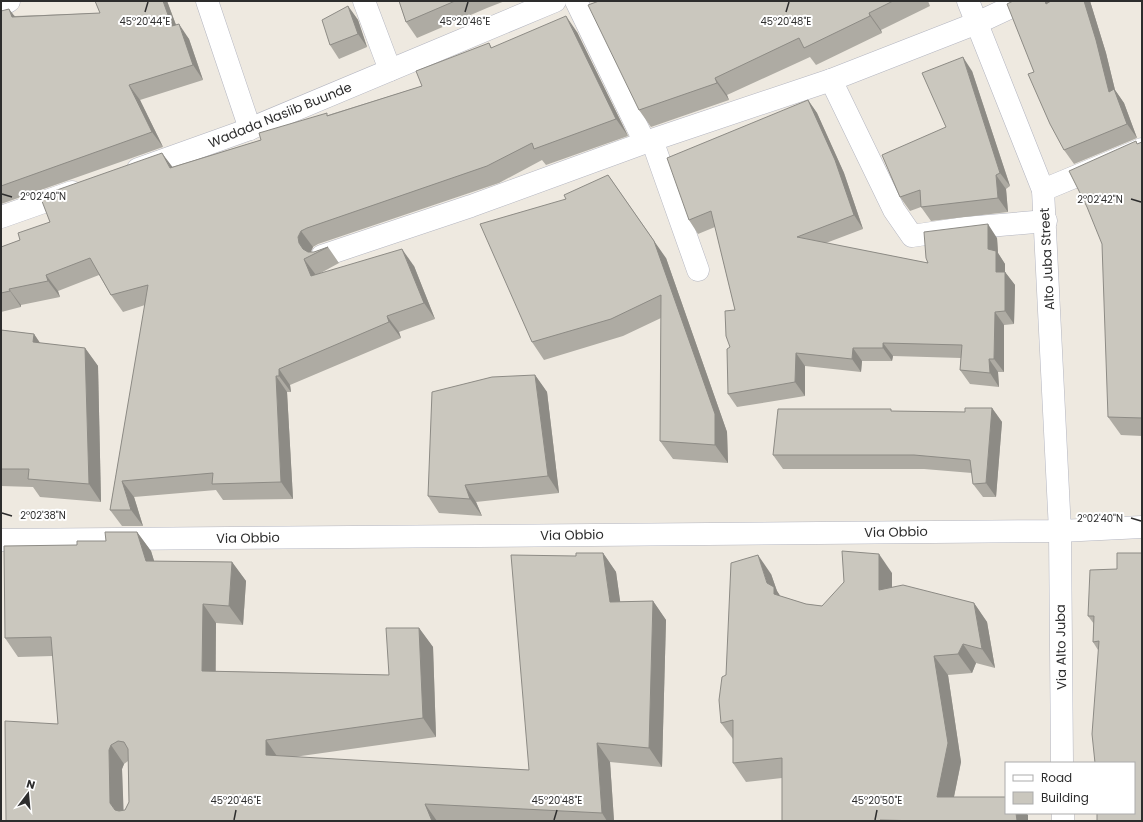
<svg xmlns="http://www.w3.org/2000/svg" width="1143" height="822" font-family="Poppins,sans-serif">
<rect width="100%" height="100%" fill="#eee9e0"/>
<g fill="none" stroke-linecap="round" stroke-linejoin="round">
<defs>
<g id="minor">
<path d="M207,1l43,128"/>
<path d="M364,1l26,69"/>
<path d="M576,1l69,142"/>
<path d="M1,6l8,-5"/>
<path d="M831,80l63,130 18,26 53,-8 81,-7"/>
<path d="M652,140l46,130"/>
<path d="M1043,190l99,-41"/>
<path d="M322,256l149,-50 181,-66 179,-60 146,-57 47,-22"/>
<path d="M1,540l1059,-9 82,-4"/>
</g>
<g id="tertiary">
<path d="M968,1l75,189 17,341 2,232"/>
<path d="M138,169l109,-39 308,-129"/>
<path d="M1,217l71,-25"/>
<path d="M1063,813v8"/>
</g>
</defs>
<use href="#minor" stroke="#b3b5c0" stroke-width="23"/>
<use href="#tertiary" stroke="#b3b5c0" stroke-width="23"/>
<use href="#minor" stroke="#fff" stroke-width="22"/>
<use href="#tertiary" stroke="#fff" stroke-width="22"/>
</g>
<g fill="#aeaba3" fill-rule="evenodd">
<path d="M95,1h72l9,24 13,14 14,41 -63,20 23,47 -162,57v-193l14,5 85,-3z"/>
<path d="M399,1h106l-18,7 -70,30 -11,-16z"/>
<path d="M599,1h329l2,5 -49,24 1,3 -66,32 -6,-8 -83,38 2,5 -78,27 -12,-17z"/>
<path d="M1013,1h35l1,1 2,-1h39l16,52 9,37 9,13 13,35 -63,26 -10,-14 -30,-78z"/>
<path d="M348,6l10,14 9,27 -28,12 -9,-14z"/>
<path d="M577,32l51,104 -82,29 -4,-5 -43,23 -181,61 -5,3 -2,5h3l14,-5 11,16 -22,12 97,-9 21,53 -36,13 2,6 -111,47 1,7h-4l6,107 -70,1 -7,-10 -82,7 9,29h-21l-12,-16 35,-205 -22,7 -12,-17 -12,-20 -41,16 2,6 -39,8v2l-20,5v-65l19,-7 30,-18 122,-55 89,-27 67,-25 94,-29 67,-43 3,5z"/>
<path d="M972,71l38,115 -4,3 2,23 -77,9 -10,-14 -11,4 -10,-14 46,-70z"/>
<path d="M808,100l9,13 27,60 19,56 -37,14 102,20 69,-25 1,15 7,11v8l10,13 -1,39 -10,1v47h-6l1,15 -29,-3 -10,-14 1,-12 -68,-2 -1,5h-30l-1,11 -56,-6v30l-68,11 -9,-13 2,-47 5,-37 -20,-83 -17,7 -9,-14z"/>
<path d="M1142,142v294l-21,-1 -13,-18 30,-273z"/>
<path d="M666,258l61,174 1,31 -55,-4 -13,-18 1,-123 -38,18 -79,24 -12,-18z"/>
<path d="M1,330l33,4 6,9 45,5 13,18 3,136 -61,-5 -7,-10 -32,-1z"/>
<path d="M535,375l12,17 12,101 -83,9 6,14 -43,-3 -11,-17z"/>
<path d="M992,408l10,14 -6,75h-13l-10,-13 -1,-11 -48,-4h-141l-10,-14 120,-44 72,1z"/>
<path d="M137,532l14,19 3,10 78,1 14,19 -3,44 -27,-2v48l173,4 30,-47 14,19 3,90 -142,20 235,13 47,-214 27,-3 13,19 4,30 33,-1 13,19 -4,147 -52,-5 4,59h-608l52,-97 -5,-68 -35,1 -13,-19 72,-93 29,-4zM128,761l1,41 -4,8h-2l-1,-41 2,-5z"/>
<path d="M1142,553l-44,97 -5,-8 1,-18 -6,-8 29,-47z"/>
<path d="M892,573v14l82,16 13,19 8,46 -19,-5 -4,10 -24,2 13,87 -7,35 74,18v6h-246v-43l-36,4 -13,-19v-24l-12,-16 5,-48 45,-101 6,17 3,5 26,8 16,2z"/>
</g>
<g fill="#8d8b85">
<path d="M163,1h4l15,40 -10,-15z"/>
<path d="M1045,1h3l8,17 -10,-14z"/>
<path d="M1084,1h6l16,52 9,37 9,13 13,35 -10,-14 -18,-32z"/>
<path d="M348,6l10,14 9,27 -9,-13z"/>
<path d="M9,9l11,14 -8,-6z"/>
<path d="M869,13l12,17 1,3 -12,-17z"/>
<path d="M566,16l11,16 51,104 -12,-17z"/>
<path d="M179,24l10,15 14,41 -10,-15z"/>
<path d="M963,57l9,14 38,115 -10,-13z"/>
<path d="M715,78l12,17 2,5 -12,-17z"/>
<path d="M129,85l11,15 23,47 -11,-15z"/>
<path d="M808,100l9,13 27,60 19,56 -9,-14z"/>
<path d="M162,153l12,16 -4,-1z"/>
<path d="M608,175l58,83 61,174 1,31 -13,-18v-31z"/>
<path d="M996,175l10,14 2,23 -10,-14z"/>
<path d="M988,224l9,14 1,15 7,11v16v-8l10,13 -1,39 -9,-13 -9,-39 -8,-23z"/>
<path d="M301,231l12,16 -5,10 -9,-14 -1,-6z"/>
<path d="M402,249l12,17 21,53 -11,-16z"/>
<path d="M304,259l12,16 -5,1z"/>
<path d="M46,275l12,16 2,6 -12,-16z"/>
<path d="M9,289l12,16v2l-11,-16z"/>
<path d="M995,312l9,13v47l-10,-13z"/>
<path d="M387,316l12,16 2,6 -12,-16z"/>
<path d="M34,334l12,18 -13,-10z"/>
<path d="M883,343l10,13 -1,5 -9,-13z"/>
<path d="M85,348l13,18 3,136 -12,-18z"/>
<path d="M853,348l9,13 -1,11 -9,-13z"/>
<path d="M796,353l9,13v30l-10,-14z"/>
<path d="M989,359l9,13 1,15 -9,-14z"/>
<path d="M279,369l11,16 1,7 -12,-16z"/>
<path d="M535,375l12,17 12,101 -11,-17z"/>
<path d="M276,376l11,16 6,107 -12,-17z"/>
<path d="M992,408l10,14 -6,75 -10,-14z"/>
<path d="M122,481l12,16 9,29 -12,-16z"/>
<path d="M465,485l11,17 6,14 -12,-17z"/>
<path d="M137,532l14,19 9,29 -14,-19z"/>
<path d="M603,553l13,19 7,49 -13,-19z"/>
<path d="M879,554l13,19v36l-13,-19z"/>
<path d="M758,555l13,19 6,17 10,15 -13,-12 -7,-11z"/>
<path d="M232,562l14,19 -3,44 -14,-19z"/>
<path d="M653,601l13,19 -4,147 -13,-19z"/>
<path d="M974,603l13,19 8,46 -13,-19z"/>
<path d="M203,604l13,19 -1,67 -13,-19z"/>
<path d="M419,628l14,19 3,90 -13,-19z"/>
<path d="M963,644l13,19 -4,10 -14,-19z"/>
<path d="M934,656l14,19 13,87 -11,54 -13,-19z"/>
<path d="M266,740l13,19 -13,-4z"/>
<path d="M597,743l13,19 4,59h-7l-5,-8z"/>
<path d="M111,745l13,19 -2,5 2,52 -9,-11 -5,-7 -1,-53z"/>
<path d="M425,804l12,17h-5z"/>
<path d="M1016,813h10l2,2v6h-11z"/>
</g>
<g fill="#cac7be" stroke="#8d8b85" fill-rule="evenodd">
<path d="M95,1h68l9,25 7,-2 14,41 -64,20 23,47 -151,54v-175l8,-2 3,8 88,-4z"/>
<path d="M399,1h56l-49,21z"/>
<path d="M599,1h294l-24,12 1,3 -66,32 -5,-10 -84,40 2,5 -78,27 -51,-105z"/>
<path d="M1013,1h32l1,3 5,-3h33l12,39 13,52 5,-3 13,35 -63,26 -14,-26 -22,-50 6,-2 -27,-68z"/>
<path d="M348,6l10,28 -28,11 -8,-25z"/>
<path d="M566,16l50,103 -82,30 -2,-6 -45,23 -180,62 -6,3 -3,6 1,6 4,6 5,3h6l14,-5 -24,12 7,17 91,-27 22,54 -37,13 2,6 -110,47v7h-3l5,106 -69,2 1,-11 -91,8 9,29h-21l38,-225 -37,10 -21,-37 -44,17 2,6 -39,8 1,2 -9,2v-46l19,-7 -2,-7 32,-11 -10,-26 122,-43 8,15 91,-28 -2,-7 68,-20v3l95,-30 -6,-15 73,-28 2,5z"/>
<path d="M963,57l37,116 -4,2 2,23 -77,9 -1,-17 -20,7 -18,-42 64,-28 -24,-54z"/>
<path d="M808,100l27,60 19,55 -57,22 131,26 -2,-5 -2,-26 64,-8v25l8,2v21h9v39l-10,1 -1,47h-5l1,14 -30,-3 2,-25 -79,-2v5h-30l-1,11 -56,-6 -1,29 -67,12 -1,-45 3,-2 -4,-11 -1,-25 10,-1 -24,-99 -22,9 -22,-62z"/>
<path d="M1136,141l1,3 5,-2v276l-34,-1 -6,-173 -15,-37 -18,-36z"/>
<path d="M608,175l46,66 61,173v31l-55,-4 1,-146 -50,24 -79,23 -52,-118 86,-25 -2,-4z"/>
<path d="M1,330l33,4 -1,8 52,6 4,136 -61,-5 1,-10h-28z"/>
<path d="M535,375l13,101 -83,9 5,14 -42,-3 4,-104 60,-15z"/>
<path d="M965,408h27l-6,75 -13,1 -3,-24 -56,-5h-141l5,-46h113v2l74,1z"/>
<path d="M105,532h32l9,29 86,1 -3,44 -26,-2 -1,67 187,4 -3,-47h33l4,90 -157,22v15l263,15 -18,-215 65,1v-3h27l7,49 43,-1 -4,147 -52,-5 5,70 -177,-9 7,17h-426l-1,-100 53,3 -7,-87 -46,1 -1,-92 73,-1v-4h29zM118,741l6,1 4,7 1,53 -4,8 -6,1 -4,-1 -5,-7 -1,-53 2,-5z"/>
<path d="M842,551l37,3v36l24,-5 71,18 8,46 -19,-5 -5,10 -24,2 14,87 -11,54h69v16h10l1,8h-94l-43,-1v1h-98v-63l-49,5v-43l-12,3 -2,-23 3,-23 4,-2 5,-112 27,-8 9,28 7,4v7l32,10 16,2 22,-24z"/>
<path d="M1117,553h25v268h-45v-8h37v-50h-39l-3,-29 7,-93 -6,1 1,-26h-6l2,-46 27,-1z"/>
</g>
<path fill="none" stroke="#2d2d2d" stroke-width="1.5" d="M145,12l3,-10M465,12l3,-10M786,12l3,-10M2,194l10,3M1131,199l10,3M2,513l10,3M1131,518l10,3M234,820l2,-10M554,820l3,-10M875,820l2,-10"/>
<g text-anchor="middle" dominant-baseline="central" stroke-width="4" stroke-linejoin="round" paint-order="stroke">
<g font-size="13" fill="#2d2d2d" stroke="#fff">
<text transform="translate(280 115) rotate(-22)">Wadada Nasiib Buunde</text>
<text transform="translate(1047 259) rotate(-93)">Alto Juba Street</text>
<text transform="translate(896 532) rotate(-1)">Via Obbio</text>
<text transform="translate(572 535) rotate(-1)">Via Obbio</text>
<text transform="translate(248 538) rotate(-1)">Via Obbio</text>
<text transform="translate(1061 647) rotate(-91)">Via Alto Juba</text>
</g>
</g>
<g font-size="10" text-anchor="middle" fill="#2d2d2d" stroke="#fff" stroke-width="4" stroke-linejoin="round" paint-order="stroke">
<text x="145" y="25">45°20'44"E</text>
<text x="465" y="25">45°20'46"E</text>
<text x="786" y="25">45°20'48"E</text>
<text x="43" y="200">2°02'40"N</text>
<text x="1100" y="203">2°02'42"N</text>
<text x="43" y="519">2°02'38"N</text>
<text x="1100" y="522">2°02'40"N</text>
<text x="236" y="804">45°20'46"E</text>
<text x="557" y="804">45°20'48"E</text>
<text x="877" y="804">45°20'50"E</text>
</g>
<rect width="1143" height="822" fill="none" stroke="#2d2d2d" stroke-width="4"/>
<rect x="1005" y="762" width="130" height="52" fill="#ffffff" stroke="#ababab"/>
<rect x="1013" y="775" width="20" height="6" fill="#ffffff" stroke="#ababab"/>
<text x="1041" y="782" font-size="12" fill="#2d2d2d">Road</text>
<rect x="1013" y="792" width="20" height="12" fill="#cac7be" stroke="#ababab"/>
<text x="1041" y="802" font-size="12" fill="#2d2d2d">Building</text>
<g transform="translate(28 794) rotate(16)" stroke="#ffffff" stroke-width="3" paint-order="stroke">
<path d="M0-3L7 15L0 10L-7 15Z" fill="#2d2d2d"/>
<text y="-6" font-size="11" font-weight="bold" text-anchor="middle" fill="#2d2d2d">N</text>
</g>
</svg>
